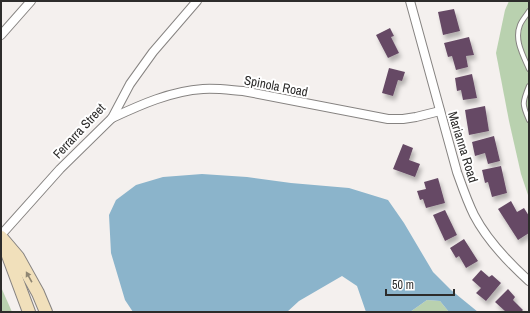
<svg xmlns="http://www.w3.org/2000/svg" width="530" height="313" font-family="'Archivo Narrow',sans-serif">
<defs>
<filter id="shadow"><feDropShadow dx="2.5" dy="4.5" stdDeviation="2" flood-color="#0004"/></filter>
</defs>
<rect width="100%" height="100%" fill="#f4f0ee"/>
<g fill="#b9d1af">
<path d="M509,1h20v197l-8,-24 -12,-53 -13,-68 9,-43z"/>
<path d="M1,287l11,25h-11z"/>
<path d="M427,300l13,1 9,11h-39z"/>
</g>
<path fill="#8bb4cb" d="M202,174l45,3 44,6 58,5 39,12 16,23 29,49 18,18 27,22h-29l-9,-11 -13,-1 -17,12h-44l-9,-26 -15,-10 -43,25 -12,11h-154l-8,-12 -14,-47 -2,-38 7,-15 20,-15 27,-8z"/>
<g fill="#664a65" filter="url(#shadow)">
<path d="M454,9l6,22 -17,4 -5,-23z"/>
<path d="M390,28l4,8 -3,1 8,16 -11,5 -12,-23z"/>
<path d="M469,37l5,18 -8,1 2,11 -12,3 -4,-14 -4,1 -4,-14z"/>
<path d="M389,68l16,4 -3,9 -4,-1 -5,16 -11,-3z"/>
<path d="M472,74l5,24 -14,2 -2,-10 -4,1 -2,-13z"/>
<path d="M485,106l4,25 -20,4 -4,-25z"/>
<path d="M494,136l6,25 -12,3 -3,-11 -10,3 -3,-14z"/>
<path d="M403,144l10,4 -4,12 11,4 -5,13 -22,-8z"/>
<path d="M501,166l6,27 -15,4 -4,-15 -3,1 -3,-13z"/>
<path d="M438,178l7,25 -19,5 -3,-9 -3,1 -3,-9 9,-2 -2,-7z"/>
<path d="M511,201l6,11 7,-4 5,8v7l-1,1 1,2v7l-11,7 -20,-31z"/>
<path d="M445,210l12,25 -12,6 -12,-26z"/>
<path d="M464,239l14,22 -12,7 -7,-12 -3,2 -6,-10z"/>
<path d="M481,270l8,7 3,-2 9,8 -15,18 -10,-8 5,-5 -9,-8z"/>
<path d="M508,289l7,8 -2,3 10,10 -2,2h-15l-11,-10z"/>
</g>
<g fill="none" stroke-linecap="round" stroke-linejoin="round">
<defs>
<g id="lane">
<path d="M529,11c-3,5 -7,9 -9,14 -6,15 3,30 9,44"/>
<path d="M529,86c-7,17 -7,18 0,34"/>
</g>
<g id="street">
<path d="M410,1l47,171c5,14 10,29 17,43 13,25 34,47 55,66"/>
<path d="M1,35l30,-34"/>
<path d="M112,118c28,-13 59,-27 91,-29 13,-1 27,1 40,2l145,28h15l13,-2 24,-6"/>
<path d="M1,235l59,-66 52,-51 18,-34 23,-32 44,-51"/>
</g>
<g id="secondary">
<path d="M1,237l17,20 20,36 8,19"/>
<path d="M4,245l25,67"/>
</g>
</defs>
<use href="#lane" stroke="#868381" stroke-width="6"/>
<use href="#street" stroke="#868381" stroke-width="10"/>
<use href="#secondary" stroke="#868381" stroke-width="14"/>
<use href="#lane" stroke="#fff" stroke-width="4"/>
<use href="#street" stroke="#fff" stroke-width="8"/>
<use href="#secondary" stroke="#f1e0bb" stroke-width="12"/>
</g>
<defs><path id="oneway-solid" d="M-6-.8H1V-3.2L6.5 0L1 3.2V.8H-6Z"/></defs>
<use fill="#8f8673" href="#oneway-solid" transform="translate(29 277) rotate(-119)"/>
<g text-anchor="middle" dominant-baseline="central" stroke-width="4" stroke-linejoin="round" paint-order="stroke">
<g font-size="13" fill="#2d2c2b" stroke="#fff">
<text transform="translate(276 86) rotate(11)">Spinola Road</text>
<text transform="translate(79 131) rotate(-47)">Ferrarra Street</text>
<text transform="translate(463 147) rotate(73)">Marianna Road</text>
</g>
</g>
<rect width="530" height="313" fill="none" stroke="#2d2c2b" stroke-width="4"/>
<path d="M386 289v6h68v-6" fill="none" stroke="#2d2c2b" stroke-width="2"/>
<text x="392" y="289" font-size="12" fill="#2d2c2b" stroke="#ffffff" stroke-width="3" paint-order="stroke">50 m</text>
</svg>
